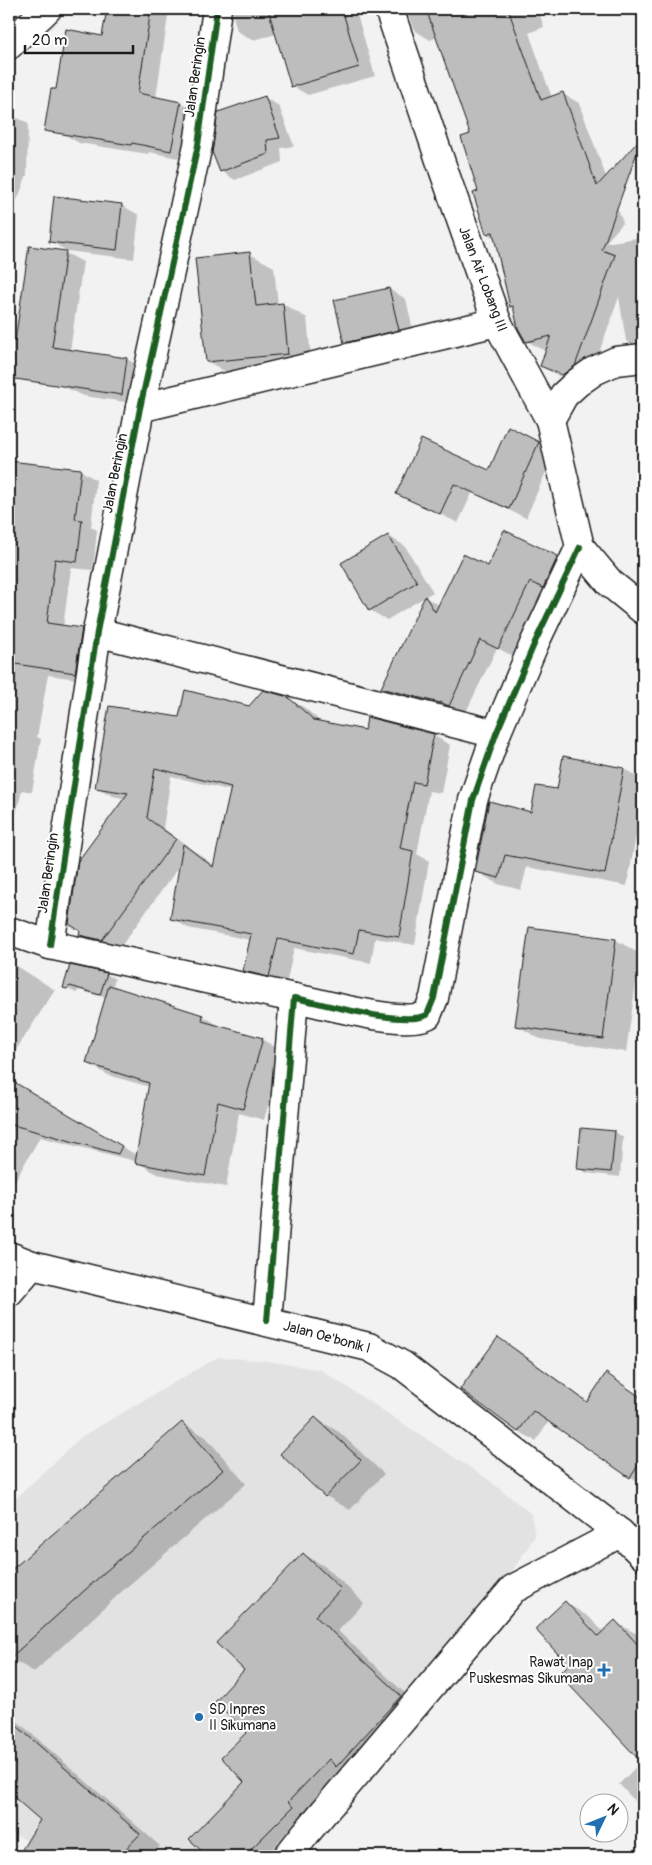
<svg xmlns="http://www.w3.org/2000/svg" width="652" height="1865" font-family="Pangolin,sans-serif">
<rect width="100%" height="100%" fill="#f2f2f2"/>
<filter id="ink" filterUnits="userSpaceOnUse"><feTurbulence type="fractalNoise" baseFrequency=".02" numOctaves="2"/><feDisplacementMap in="SourceGraphic" scale="10" xChannelSelector="R" yChannelSelector="G"/><feConvolveMatrix kernelMatrix="1 2 1 2 8 2 1 2 1" color-interpolation-filters="sRGB"/></filter>
<g filter="url(#ink)">
<path fill="#e2e2e2" d="M218,1357l49,4 54,9 165,108 45,36 4,22 -44,67 -226,253h-210l-46,-25v-326l72,-68z"/>
<g fill="#0003" fill-rule="evenodd">
<path d="M108,9h61l-13,89 24,5 17,10 -9,47 -39,-8 -1,2 -69,-11 -17,-10 42,-96z"/>
<path d="M233,9h132l-9,2 19,65 -67,19 -16,-9 -15,-52 -24,6 -16,-9 -4,-15z"/>
<path d="M406,9h132l6,18 -15,6 23,65 11,-4 16,9 44,120 -18,20 38,-6v113l-17,-9 -7,-44 -28,78 -12,9 -22,-9 -16,-9 6,-17 -4,1 -16,-9 -12,-33 -4,-2 -15,-67 -9,-5 -16,-100 -34,-97 -7,3 -16,-10z"/>
<path d="M606,9h32l-26,3z"/>
<path d="M264,97l15,9 15,40 -13,2 1,14 -47,18 -14,-9z"/>
<path d="M9,114l19,9 -1,52 -18,46z"/>
<path d="M121,205l18,10 -5,44 -67,-8 -17,-10z"/>
<path d="M66,253l17,9 -13,89 57,8 17,10 -5,35 -55,-8 -53,-24z"/>
<path d="M250,254l24,13 4,38 5,-1 24,14 5,49 -81,8 -24,-14z"/>
<path d="M389,289l17,10 9,40 -53,13 -17,-10z"/>
<path d="M509,427l46,24 -29,67 -54,-25 -14,30 -60,-30 91,-21z"/>
<path d="M9,463l71,7 16,10 -5,47 6,3 -4,40 -22,-2 -8,59 18,2 17,10 -7,42 -43,-6 -11,62 4,2 -9,53 -10,-2 -10,42 -3,-1z"/>
<path d="M388,536l17,10 28,46 -46,28 -17,-10z"/>
<path d="M557,557l16,9 -58,91 -18,-9 -32,66 -67,-17 -15,-9 42,-91 14,8 50,-38z"/>
<path d="M287,698l18,10 17,15 44,9 67,3 17,10 -9,48 -12,-2 -12,63 12,7 -14,84 -40,-7 -4,25 -77,-15 -8,37 -25,-5 -17,-10 7,-30 -63,-12 -17,-10 10,-54 -62,85 -22,-5 -17,-9 46,-136 -13,-3 -17,-9 84,-68 70,-12zM171,776l61,15 -17,75 -52,-38z"/>
<path d="M564,757l60,12 19,11v17l-16,89 -100,-19 -6,23 -23,-6 -22,-13 56,-57 26,-23z"/>
<path d="M530,928l86,12 24,14 -14,98 -86,-13 -24,-14z"/>
<path d="M9,961l46,29 -43,66 5,3 -8,18z"/>
<path d="M106,974l9,5 -3,9 91,28 20,12 40,12 20,12 -19,68 -25,-7 -13,74 -69,-13 -22,-13 -95,-24 -31,54v-111l129,76 12,-69 -42,-12 -21,-12 19,-65 -27,-8 -3,3 -11,-6z"/>
<path d="M615,1132l8,5 -3,40 -33,-4 -9,-5z"/>
<path d="M498,1339l18,10 72,53 19,-27 36,23v87l-94,-64 -13,20 -18,-10z"/>
<path d="M315,1418l24,14 45,42 -34,36 -24,-14 -44,-42z"/>
<path d="M182,1423l24,14 40,47 -117,101 -95,87 -24,-14 -1,-2v-82z"/>
<path d="M304,1554l23,14 37,35 -26,28 86,80 -143,145h-73l-17,-17 55,-57 3,-50 -3,-62z"/>
<path d="M566,1603l23,14 15,15 11,-10 24,13 4,5v170l-24,-26 23,-23 -72,-96z"/>
<path d="M9,1714l151,132 -9,10h-131l22,-36 -33,-29z"/>
</g>
<g fill="#bdbdbd" stroke="#1c1c1c">
<path d="M107,9h44l-13,84 43,9 -10,49 -39,-8 -1,2 -87,-14 7,-42h5l10,-60 36,7z"/>
<path d="M268,9h74l17,58 -68,20z"/>
<path d="M426,9h82l33,91 22,-8 34,94 46,-50 -41,114 13,5 -40,111 -13,9 -22,-9 11,-30 -25,6 -8,-14 -5,-22 -3,1 -17,-75 -7,2 -13,-41 5,-2 -17,-54 9,-3z"/>
<path d="M265,96l15,42 -13,2 1,14 -48,18 -8,-20 6,-40z"/>
<path d="M54,196l68,8 -5,46 -68,-8z"/>
<path d="M29,246l37,5 -14,96 75,11 -5,37 -113,-17v-19l2,-18h4z"/>
<path d="M250,252l6,54 27,-3 5,51 -82,8 -11,-104z"/>
<path d="M389,288l10,42 -55,13 -10,-43z"/>
<path d="M508,426l31,16 -30,67 -55,-25 -14,30 -44,-20 25,-55 68,31z"/>
<path d="M9,461l72,8 -6,50 7,1 -5,42 -22,-3 -8,64 35,5 -7,45 -66,-10z"/>
<path d="M504,530l54,26 -15,32 -13,-6 -32,67 -18,-9 -31,66 -9,-4v1l-59,-15 44,-92 10,16 28,-58 25,12z"/>
<path d="M388,535l29,47 -48,29 -28,-48z"/>
<path d="M185,690l64,16 14,-16 25,7 26,23 51,10 2,-13 67,17 -10,50 -11,-2 -13,66 13,3 -14,86 -40,-7 -5,24 -76,-15 -9,38 -26,-6 8,-37 -81,-15 13,-75 30,23 18,-80 -76,-19 -8,50 29,21 -74,101 -23,-5 1,-4 -11,-7 9,-63 50,-68 -33,-5 14,-82 70,11z"/>
<path d="M563,756l61,12 -19,106 -100,-19 -6,23 -24,-6 14,-71 42,11 5,-26 21,3z"/>
<path d="M529,927l87,12 -13,100 -88,-13z"/>
<path d="M70,965l37,8 -7,22 -30,-9 -3,3 -4,-1z"/>
<path d="M109,985l94,30 -1,6 61,17 -20,71 -25,-7 -13,74 -70,-13 14,-80 -63,-20z"/>
<path d="M9,1079l113,67 -4,8 -109,-30z"/>
<path d="M581,1128l34,3 -4,41 -34,-3z"/>
<path d="M498,1337l89,65 19,-29 37,26v59l-13,20 -97,-67 -15,21 -58,-43z"/>
<path d="M315,1417l46,43 -36,37 -45,-43z"/>
<path d="M182,1422l41,48 -117,101 -97,88v-87z"/>
<path d="M303,1553l38,36 -26,27 86,80 -65,71 -7,-8 -41,43 5,5 -49,49h-37l-18,-17 55,-57 -23,-25 26,-25 -32,-30 29,-32 -28,-27z"/>
<path d="M565,1601l33,35 17,-16 28,30v114l-84,-90 9,-9 -33,-36z"/>
<path d="M9,1719l131,115 -21,22h-101l22,-36 -31,-27z"/>
</g>
<g fill="none" stroke-linecap="round" stroke-linejoin="round">
<defs>
<g id="minor">
<path d="M389,9l52,154 56,159 53,98 30,127 30,36 33,27"/>
<path d="M9,45l38,-36"/>
<path d="M140,408l357,-86"/>
<path d="M550,420l14,-25 13,-12 17,-12 22,-10 27,-3"/>
<path d="M97,632l399,102"/>
<path d="M9,931l41,14 244,53"/>
<path d="M50,945l47,-313 43,-224 58,-263 19,-136"/>
<path d="M9,1256l23,9 337,82 33,18 218,168 23,22"/>
<path d="M9,1292l23,-27"/>
<path d="M267,1321l27,-323c29,5 109,29 133,17l7,-17 39,-198 23,-66 39,-92 45,-95"/>
<path d="M288,1856l18,-23 207,-244 107,-56"/>
</g>
</defs>
<use href="#minor" stroke="#1c1c1c" stroke-width="31"/>
<use href="#minor" stroke="#fff" stroke-width="28"/>
<defs>
<g id="cycleway">
<path d="M50,945l47,-313 43,-224 58,-263 19,-136"/>
<path d="M267,1321l27,-323c29,5 109,29 133,17l7,-17 39,-198 23,-66 39,-92 45,-95"/>
</g>
</defs>
<use href="#cycleway" stroke="#fff" stroke-width="9"/>
<use href="#cycleway" stroke="#1b5e20" stroke-width="6"/>
</g>
</g>
<g fill="#1f6fb2" stroke="#fff" stroke-width="2">
<path d="M601.5 1662.5h5v5h5v5h-5v5h-5v-5h-5v-5h5z"/>
<circle cx="199" cy="1717" r="5"/>
</g>
<g text-anchor="middle" dominant-baseline="central" stroke-width="4" stroke-linejoin="round" paint-order="stroke">
<g font-size="14" fill="#1c1c1c" stroke="#fff">
<text transform="translate(195 77) rotate(-82)">Jalan Beringin</text>
<text transform="translate(483 279) rotate(69)">Jalan Air Lobang III</text>
<text transform="translate(115 473) rotate(-79)">Jalan Beringin</text>
<text transform="translate(48 873) rotate(-82)">Jalan Beringin</text>
<text transform="translate(327 1337) rotate(15)">Jalan Oe'bonik I</text>
</g>
<g font-size="14" fill="#1c1c1c" stroke="#fff" text-anchor="end">
<text x="593" y="1662">Rawat Inap<tspan x="593" dy="16">Puskesmas Sikumana</tspan></text>
<text x="209" y="1709" text-anchor="start">SD Inpres<tspan x="209" dy="16">II Sikumana</tspan></text>
</g>
</g>
<rect width="652" height="1865" fill="none" stroke="#fff" stroke-width="30"/>
<rect x="15" y="15" width="622" height="1835" fill="none" stroke="#1c1c1c" stroke-width="2" filter="url(#ink)"/>
<g transform="translate(604 1818) rotate(47)"><circle r="24" fill="#ffffff" stroke="#a4a4a4"/>
<path d="M0-4L9 19L0 12L-9 19Z" fill="#1f6fb2"/>
<text y="-8" font-size="14" font-weight="bold" text-anchor="middle" fill="#1c1c1c">N</text>
</g>
<path d="M25 45v8h108v-8" fill="none" stroke="#1c1c1c" stroke-width="2.5"/>
<text x="32" y="45" font-size="15" fill="#1c1c1c" stroke="#ffffff" stroke-width="4" paint-order="stroke">20 m</text>
</svg>
